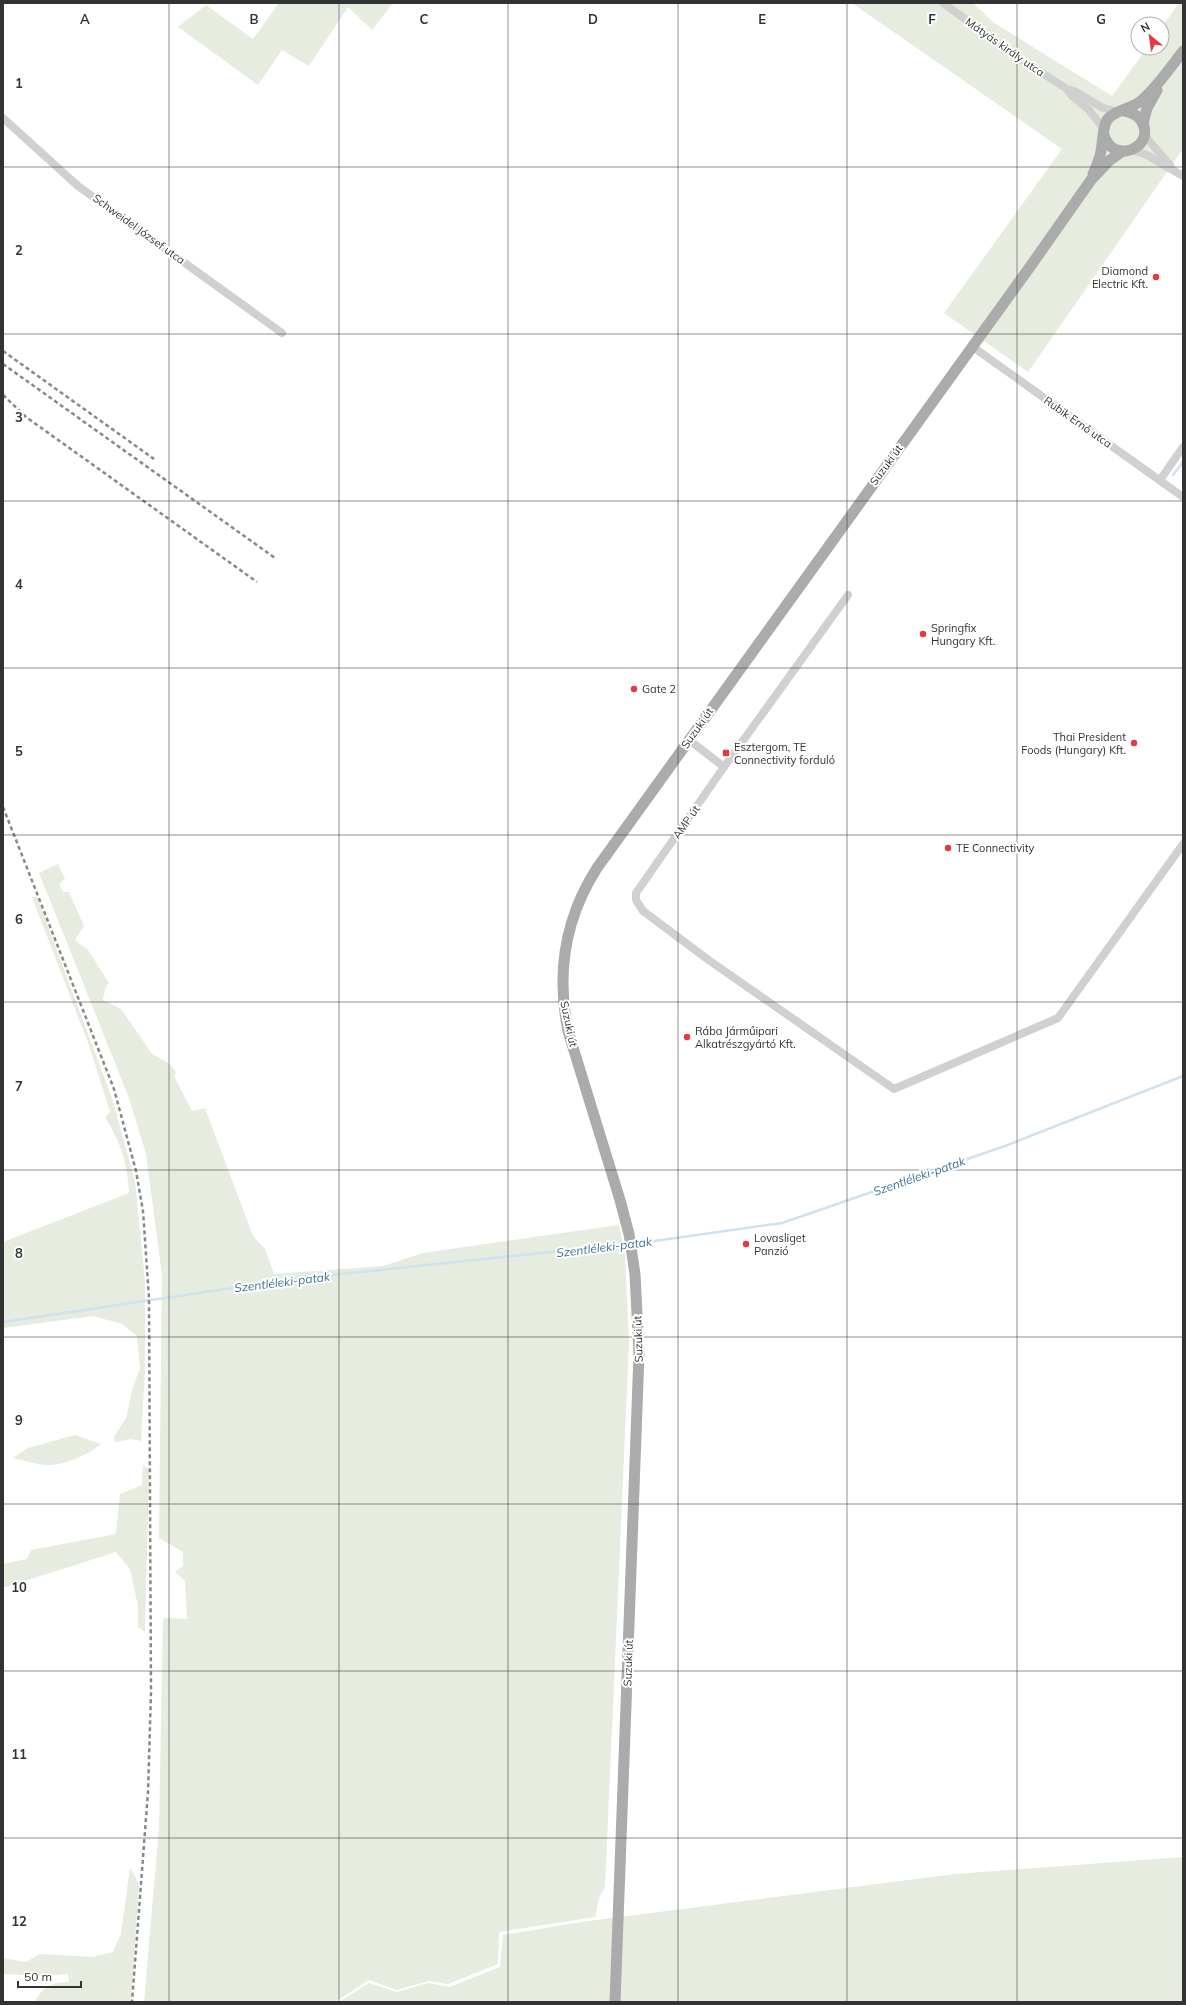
<svg xmlns="http://www.w3.org/2000/svg" width="1186" height="2005" font-family="Mulish,sans-serif">
<rect width="100%" height="100%" fill="#fff"/>
<g fill="#e6ecdf">
<path d="M279,3h114l-21,27 -24,-23 -39,59 -27,-16 -24,35 -80,-58 28,-22 47,34z"/>
<path d="M852,3h121l21,20 118,73 35,-48h15v-21l17,-24h4v146l-155,223 -84,-59 118,-164z"/>
<path d="M58,864l7,15 -6,5 4,8h6l15,34 -9,14 13,10 21,33 -3,3 -3,14 18,9 31,45 18,10 6,8 -2,4 18,35 13,-3 48,128 12,13 9,25 109,-8 40,-13 196,-28 6,30 4,88 -24,544 -6,11 -4,19 -96,15 -1,32 -50,20 -19,-3 -32,9 -28,-10 -34,22h-191l15,-174 4,-210 24,1 -2,-38 -10,-9 8,-6v-14l-24,-14 3,-263 -16,-121 -17,-56 -90,-225z"/>
<path d="M32,897h5l75,201 23,83 10,99v90l-4,71 -10,-2 -16,3 -1,-5 12,-19 7,-31 7,-19 -3,-32 -15,-12 -29,-8 -90,12v-86l126,-49c-1,-28 -9,-53 -24,-76l5,-5 -21,-67z"/>
<path d="M75,1435l26,9c-13,11 -36,21 -53,21 -11,0 -24,-5 -35,-7l15,-10z"/>
<path d="M143,1465l6,4 -4,163 -7,-5v-21l-8,-37 -14,-17 -113,36v-24l24,-5 4,-9 85,-16 4,-40 22,-9z"/>
<path d="M1183,1857v145h-844l30,-19 28,9 31,-9 22,4 50,-20 3,-32 78,-13 374,-48z"/>
<path d="M130,1867l9,17 -8,118h-96c7,-15 18,-20 34,-20l-1,-8 -22,2 -43,-2v-16l23,4 14,-8 53,3 20,-5 8,-18z"/>
</g>
<g fill="none" stroke-linecap="round" stroke-linejoin="round">
<g stroke="#cfe2ee" stroke-width="2.5">
<path d="M1173,475l10,-13"/>
<path d="M633,1244l149,-21 223,-77 178,-70"/>
<path d="M3,1322l290,-43 335,-35"/>
</g>
<g stroke="#d0d0d0" stroke-width="8">
<path d="M943,3l73,53 51,33 7,2 29,17 15,4"/>
<path d="M1068,90l3,5 18,15 15,19"/>
<path d="M3,118l75,68 204,147"/>
<path d="M1144,135l26,30"/>
<path d="M1131,150l16,5 36,21"/>
<path d="M973,347l210,150"/>
<path d="M1160,480l23,-33"/>
<path d="M848,595l-124,172 -88,126v7l7,11 67,50 184,128 164,-71 125,-174"/>
<path d="M689,740l35,27"/>
</g>
<g stroke="#ababab" stroke-width="11">
<path d="M1143,124l4,-16 10,-18"/>
<path d="M1104,135c9,31 52,12 38,-13 -4,-7 -11,-10 -18,-11"/>
<path d="M1093,174c3,-6 5,-12 7,-18 3,-10 2,-28 7,-36 7,-10 25,-11 35,-20 16,-14 28,-32 41,-49"/>
<path d="M615,2002l24,-648 -4,-80 -6,-40 -9,-34 -52,-169c-12,-59 -3,-113 29,-163l435,-604 59,-84 19,-20 13,-9"/>
</g>
<g stroke="#888" stroke-width="2.5" stroke-dasharray="4 3" stroke-linecap="butt">
<path d="M3,351l151,108"/>
<path d="M3,364l272,194"/>
<path d="M3,395l23,22 231,165"/>
<path d="M3,807l111,282 22,82 7,40 6,87 2,394 -3,100 -16,210"/>
</g>
</g>
<path fill="none" stroke="#333" stroke-width="1" stroke-opacity="0.55" d="M169,3v1999M339,3v1999M508,3v1999M678,3v1999M847,3v1999M1017,3v1999M3,167h1180M3,334h1180M3,501h1180M3,668h1180M3,835h1180M3,1002h1180M3,1170h1180M3,1337h1180M3,1504h1180M3,1671h1180M3,1838h1180"/>
<g fill="#e63946" stroke="#fff" stroke-width="1.5">
<circle cx="1156" cy="277" r="4"/>
<circle cx="923" cy="634" r="4"/>
<circle cx="634" cy="689" r="4"/>
<circle cx="1134" cy="743" r="4"/>
<rect x="722" y="749" width="8" height="8" rx="2"/>
<circle cx="948" cy="848" r="4"/>
<circle cx="687" cy="1037" r="4"/>
<circle cx="746" cy="1244" r="4"/>
</g>
<g text-anchor="middle" dominant-baseline="central" stroke-width="4" stroke-linejoin="round" paint-order="stroke">
<g font-size="11" fill="#333" stroke="#fff">
<text transform="translate(1005 47) rotate(35)">Mátyás király utca</text>
<text transform="translate(139 229) rotate(36)">Schweidel József utca</text>
<text transform="translate(1078 422) rotate(35)">Rubik Ernő utca</text>
<text transform="translate(886 465) rotate(-54)">Suzuki út</text>
<text transform="translate(697 728) rotate(-55)">Suzuki út</text>
<text transform="translate(686 822) rotate(-55)">AMP út</text>
<text transform="translate(569 1024) rotate(78)">Suzuki út</text>
<text transform="translate(638 1339) rotate(-92)">Suzuki út</text>
<text transform="translate(628 1663) rotate(-88)">Suzuki út</text>
</g>
<g font-size="11" fill="#333" stroke="#fff" text-anchor="start">
<text x="1148" y="271" text-anchor="end">Diamond<tspan x="1148" dy="13">Electric Kft.</tspan></text>
<text x="931" y="628">Springfix<tspan x="931" dy="13">Hungary Kft.</tspan></text>
<text x="642" y="689">Gate 2</text>
<text x="1126" y="737" text-anchor="end">Thai President<tspan x="1126" dy="13">Foods (Hungary) Kft.</tspan></text>
<text x="734" y="747">Esztergom, TE<tspan x="734" dy="13">Connectivity forduló</tspan></text>
<text x="956" y="848">TE Connectivity</text>
<text x="695" y="1031">Rába Járműipari<tspan x="695" dy="13">Alkatrészgyártó Kft.</tspan></text>
<text x="754" y="1238">Lovasliget<tspan x="754" dy="13">Panzió</tspan></text>
</g>
<g font-size="12" font-style="italic" fill="#3f7597" stroke="#fff">
<text transform="translate(919 1176) rotate(-19)">Szentléleki-patak</text>
<text transform="translate(604 1247) rotate(-7)">Szentléleki-patak</text>
<text transform="translate(282 1282) rotate(-7)">Szentléleki-patak</text>
</g>
</g>
<g font-size="13" text-anchor="middle" font-weight="bold" fill="#333" stroke="#fff" stroke-width="4" stroke-linejoin="round" paint-order="stroke">
<text x="85" y="24">A</text>
<text x="254" y="24">B</text>
<text x="424" y="24">C</text>
<text x="593" y="24">D</text>
<text x="762" y="24">E</text>
<text x="932" y="24">F</text>
<text x="1101" y="24">G</text>
<text x="19" y="88">1</text>
<text x="19" y="255">2</text>
<text x="19" y="422">3</text>
<text x="19" y="589">4</text>
<text x="19" y="756">5</text>
<text x="19" y="924">6</text>
<text x="19" y="1091">7</text>
<text x="19" y="1258">8</text>
<text x="19" y="1425">9</text>
<text x="19" y="1592">10</text>
<text x="19" y="1759">11</text>
<text x="19" y="1926">12</text>
</g>
<rect width="1186" height="2005" fill="none" stroke="#333333" stroke-width="8"/>
<g transform="translate(1150 36) rotate(331)"><circle r="19" fill="#ffffff" stroke="#adadad"/>
<path d="M0-3L7 15L0 10L-7 15Z" fill="#e63946"/>
<text y="-6" font-size="11" font-weight="bold" text-anchor="middle" fill="#333333">N</text>
</g>
<path d="M18 1981v6h63v-6" fill="none" stroke="#333333" stroke-width="2"/>
<text x="24" y="1981" font-size="12" fill="#333333" stroke="#ffffff" stroke-width="3" paint-order="stroke">50 m</text>
</svg>
